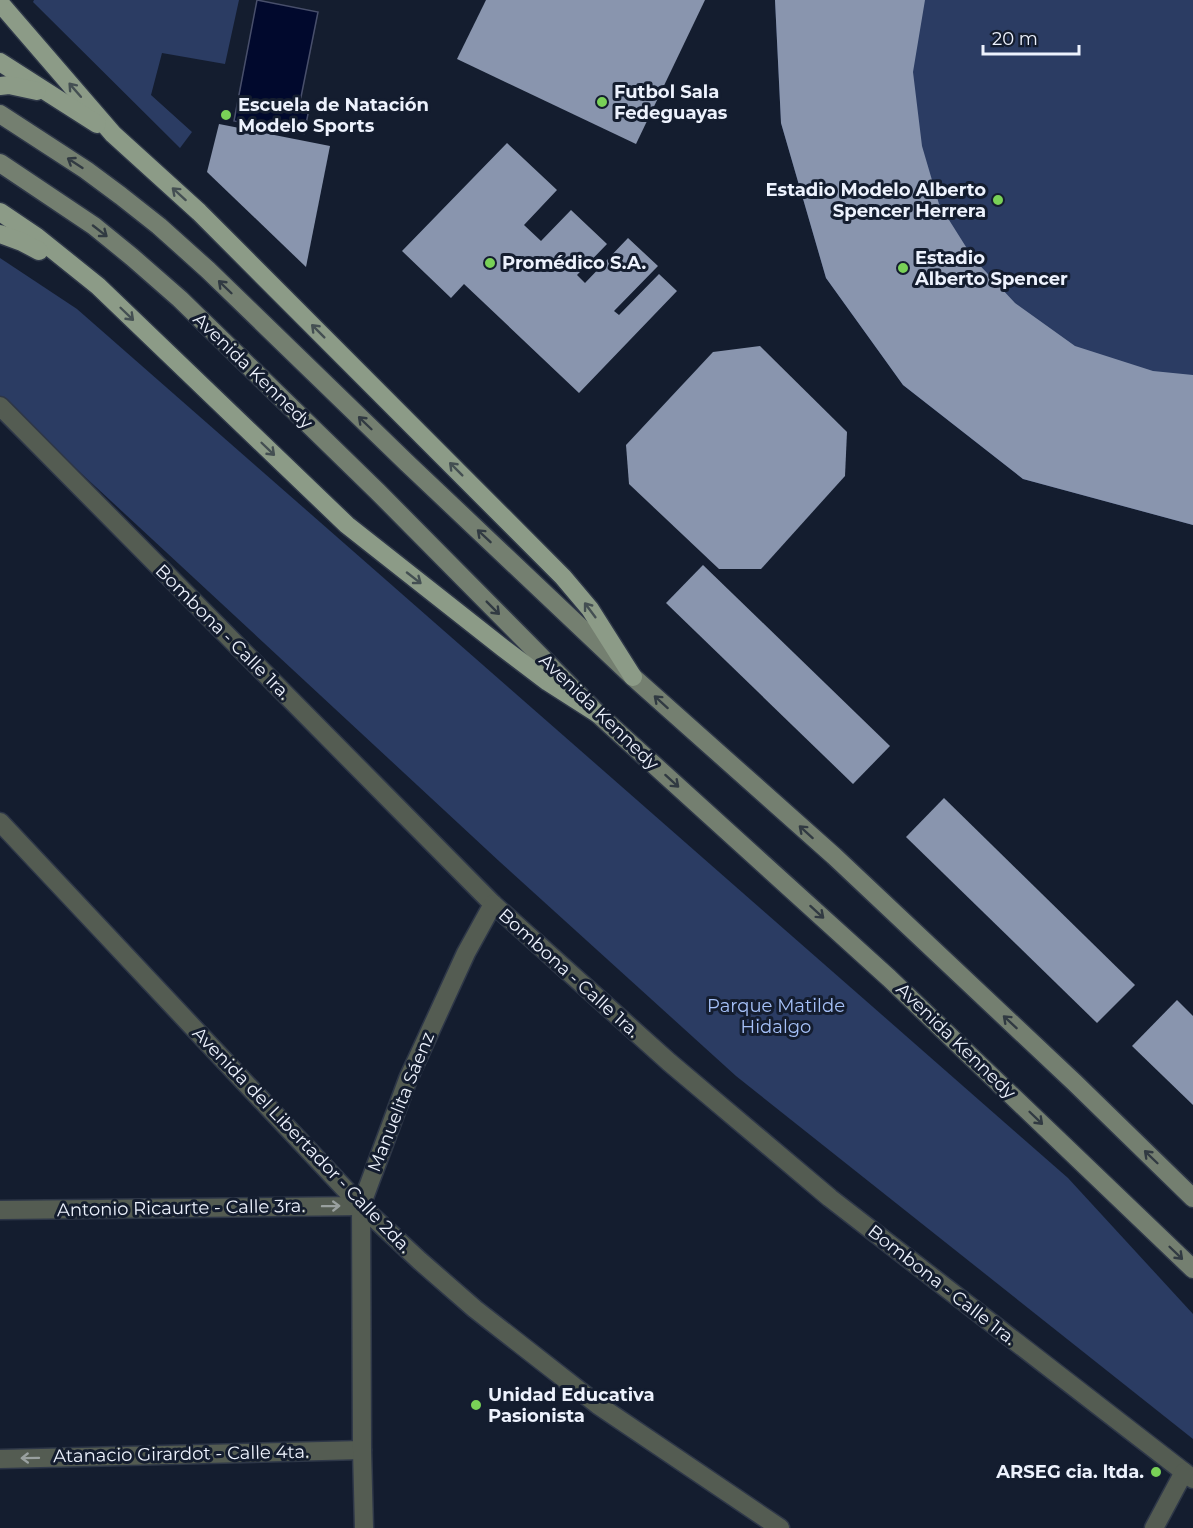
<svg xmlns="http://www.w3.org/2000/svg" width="1193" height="1528" font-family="Montserrat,sans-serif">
<rect width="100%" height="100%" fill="#141d2f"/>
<g fill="#2b3c63">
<path d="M34,0h205l-14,64 -63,-11 -11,42 41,37 -12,16 -147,-146z"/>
<path d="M775,0h418v525l-170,-46 -120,-94 -77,-107 -45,-155z"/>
<path d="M0,258l77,51 991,869 125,136v125l-457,-363 -236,-214 -500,-464z"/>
</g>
<path fill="#01092d" stroke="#484f6b" stroke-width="1.5" d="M257,0l61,12 -19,95 10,2 -5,25 -70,-13z"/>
<g fill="#8995ae">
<path d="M486,0h219l-69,144 -179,-85z"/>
<path d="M775,0h150l-12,72 9,74 17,58 34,54 42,45 60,43 78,25 40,4v150l-170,-46 -120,-94 -77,-107 -45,-155z"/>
<path d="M219,124l111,22 -24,121 -99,-95z"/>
<path d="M507,143l50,47 -33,35 17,16 30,-31 36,34 -30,31 8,8 43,-45 30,28 -44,45 5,4 40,-41 18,17 -98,102 -115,-109 -13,14 -49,-47z"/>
<path d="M760,346l87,86 -2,44 -84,93h-42l-90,-85 -3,-39 87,-93z"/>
<path d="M703,565l187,181 -37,38 -187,-181z"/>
<path d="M944,798l191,187 -38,38 -191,-186z"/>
<path d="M1177,1000l16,16v89l-61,-59z"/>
</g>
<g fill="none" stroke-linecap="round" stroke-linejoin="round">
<defs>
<g id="street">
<path d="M0,406l493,498 176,158 161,136 363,281"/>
<path d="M0,822l361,384 59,55 55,48 123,96 182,123"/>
<path d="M0,1210l361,-4"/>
<path d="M0,1459l362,-9"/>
<path d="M364,1528l-2,-78 -1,-244 47,-127 58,-126 27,-49"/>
<path d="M1154,1528l30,-56"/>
</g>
<g id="secondary">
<path d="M0,114l86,56 35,26 38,30 49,44 199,193 226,214 201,179 241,227 118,115"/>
<path d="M0,163l94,63 38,31 48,42 198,193 220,222 291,264 304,291"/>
</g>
<g id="primary">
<path d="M0,3l113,131 86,78 364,365 27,32 43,68"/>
<path d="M0,62l97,62"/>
<path d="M0,86l9,-1 28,6"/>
<path d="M0,212l37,25 61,49 249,239 156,123 45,34 50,32"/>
<path d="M0,234l22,8 17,9"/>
</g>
</defs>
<use href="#street" stroke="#2e3748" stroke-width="21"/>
<use href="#secondary" stroke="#2e3748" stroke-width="21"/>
<use href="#primary" stroke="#2e3748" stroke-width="21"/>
<use href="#street" stroke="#545c52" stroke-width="18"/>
<use href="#secondary" stroke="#747f70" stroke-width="18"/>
<use href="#primary" stroke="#8c9b87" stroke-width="18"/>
</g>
<defs><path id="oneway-shaft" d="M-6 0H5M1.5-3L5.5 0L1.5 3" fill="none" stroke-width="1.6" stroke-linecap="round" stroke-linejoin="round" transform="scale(1.5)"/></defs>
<g stroke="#444f52">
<use href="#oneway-shaft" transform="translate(75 90) rotate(-131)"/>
<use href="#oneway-shaft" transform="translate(179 194) rotate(-138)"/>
<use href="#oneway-shaft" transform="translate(127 314) rotate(44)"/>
<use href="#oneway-shaft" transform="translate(318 331) rotate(-135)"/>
<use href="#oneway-shaft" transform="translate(268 449) rotate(44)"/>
<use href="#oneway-shaft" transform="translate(456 469) rotate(-135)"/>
<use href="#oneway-shaft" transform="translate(414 578) rotate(38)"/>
<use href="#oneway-shaft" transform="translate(590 610) rotate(-127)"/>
</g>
<g stroke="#313a42">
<use href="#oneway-shaft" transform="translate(75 163) rotate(-147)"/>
<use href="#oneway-shaft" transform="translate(100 231) rotate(38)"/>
<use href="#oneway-shaft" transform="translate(225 287) rotate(-136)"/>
<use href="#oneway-shaft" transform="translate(365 423) rotate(-136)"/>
<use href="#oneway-shaft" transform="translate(484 536) rotate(-137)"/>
<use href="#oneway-shaft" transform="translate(493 608) rotate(45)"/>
<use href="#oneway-shaft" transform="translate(661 702) rotate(-138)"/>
<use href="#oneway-shaft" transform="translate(672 781) rotate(42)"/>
<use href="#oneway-shaft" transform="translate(806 832) rotate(-138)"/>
<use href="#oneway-shaft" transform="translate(817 912) rotate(42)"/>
<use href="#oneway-shaft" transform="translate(1010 1022) rotate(-137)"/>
<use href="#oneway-shaft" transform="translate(1036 1118) rotate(44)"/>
<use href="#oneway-shaft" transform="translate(1151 1157) rotate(-136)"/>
<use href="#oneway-shaft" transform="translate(1176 1253) rotate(44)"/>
</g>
<g stroke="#99a09f">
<use href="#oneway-shaft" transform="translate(331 1206) rotate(-1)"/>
<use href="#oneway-shaft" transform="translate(30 1458) rotate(179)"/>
</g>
<g fill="#79d157" stroke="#141d2f" stroke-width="2">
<circle cx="602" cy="102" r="6"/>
<circle cx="226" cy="115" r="6"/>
<circle cx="998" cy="200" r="6"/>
<circle cx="490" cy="263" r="6"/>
<circle cx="903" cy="268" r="6"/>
<circle cx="476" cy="1405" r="6"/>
<circle cx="1156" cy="1472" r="6"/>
</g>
<g text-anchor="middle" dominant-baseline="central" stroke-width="6" stroke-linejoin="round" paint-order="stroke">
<g font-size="18" font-weight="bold" fill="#edf2fd" stroke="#141d2f" text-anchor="start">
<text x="614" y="92">Futbol Sala<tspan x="614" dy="21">Fedeguayas</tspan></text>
<text x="238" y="105">Escuela de Natación<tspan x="238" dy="21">Modelo Sports</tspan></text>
<text x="986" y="190" text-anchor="end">Estadio Modelo Alberto<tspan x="986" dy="21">Spencer Herrera</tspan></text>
<text x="915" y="258">Estadio<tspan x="915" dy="21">Alberto Spencer</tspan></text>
<text x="502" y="263">Promédico S.A.</text>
<text x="488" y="1395">Unidad Educativa<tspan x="488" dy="21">Pasionista</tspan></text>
<text x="1144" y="1472" text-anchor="end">ARSEG cia. ltda.</text>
</g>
<g font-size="18" fill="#edf2fd" stroke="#141d2f">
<text transform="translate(253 371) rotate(44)">Avenida Kennedy</text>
<text transform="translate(223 632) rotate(45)">Bombona - Calle 1ra.</text>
<text transform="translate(599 712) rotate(44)">Avenida Kennedy</text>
<text transform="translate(569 973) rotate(42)">Bombona - Calle 1ra.</text>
<text transform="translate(956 1041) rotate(44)">Avenida Kennedy</text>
<text transform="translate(401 1102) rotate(-68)">Manuelita Sáenz</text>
<text transform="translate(302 1140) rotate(46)">Avenida del Libertador - Calle 2da.</text>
<text transform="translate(181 1208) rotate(-1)">Antonio Ricaurte - Calle 3ra.</text>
<text transform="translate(942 1285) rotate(38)">Bombona - Calle 1ra.</text>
<text transform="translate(181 1454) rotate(-1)">Atanacio Girardot - Calle 4ta.</text>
</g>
<g font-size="18" fill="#a6c1f8" stroke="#141d2f">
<text x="776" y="1006">Parque Matilde<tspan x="776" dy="21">Hidalgo</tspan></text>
</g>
</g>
<path d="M983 45v9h96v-9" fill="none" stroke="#edf2fd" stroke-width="3"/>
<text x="992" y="45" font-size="18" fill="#edf2fd" stroke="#141d2f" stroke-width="4.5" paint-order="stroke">20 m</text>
</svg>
